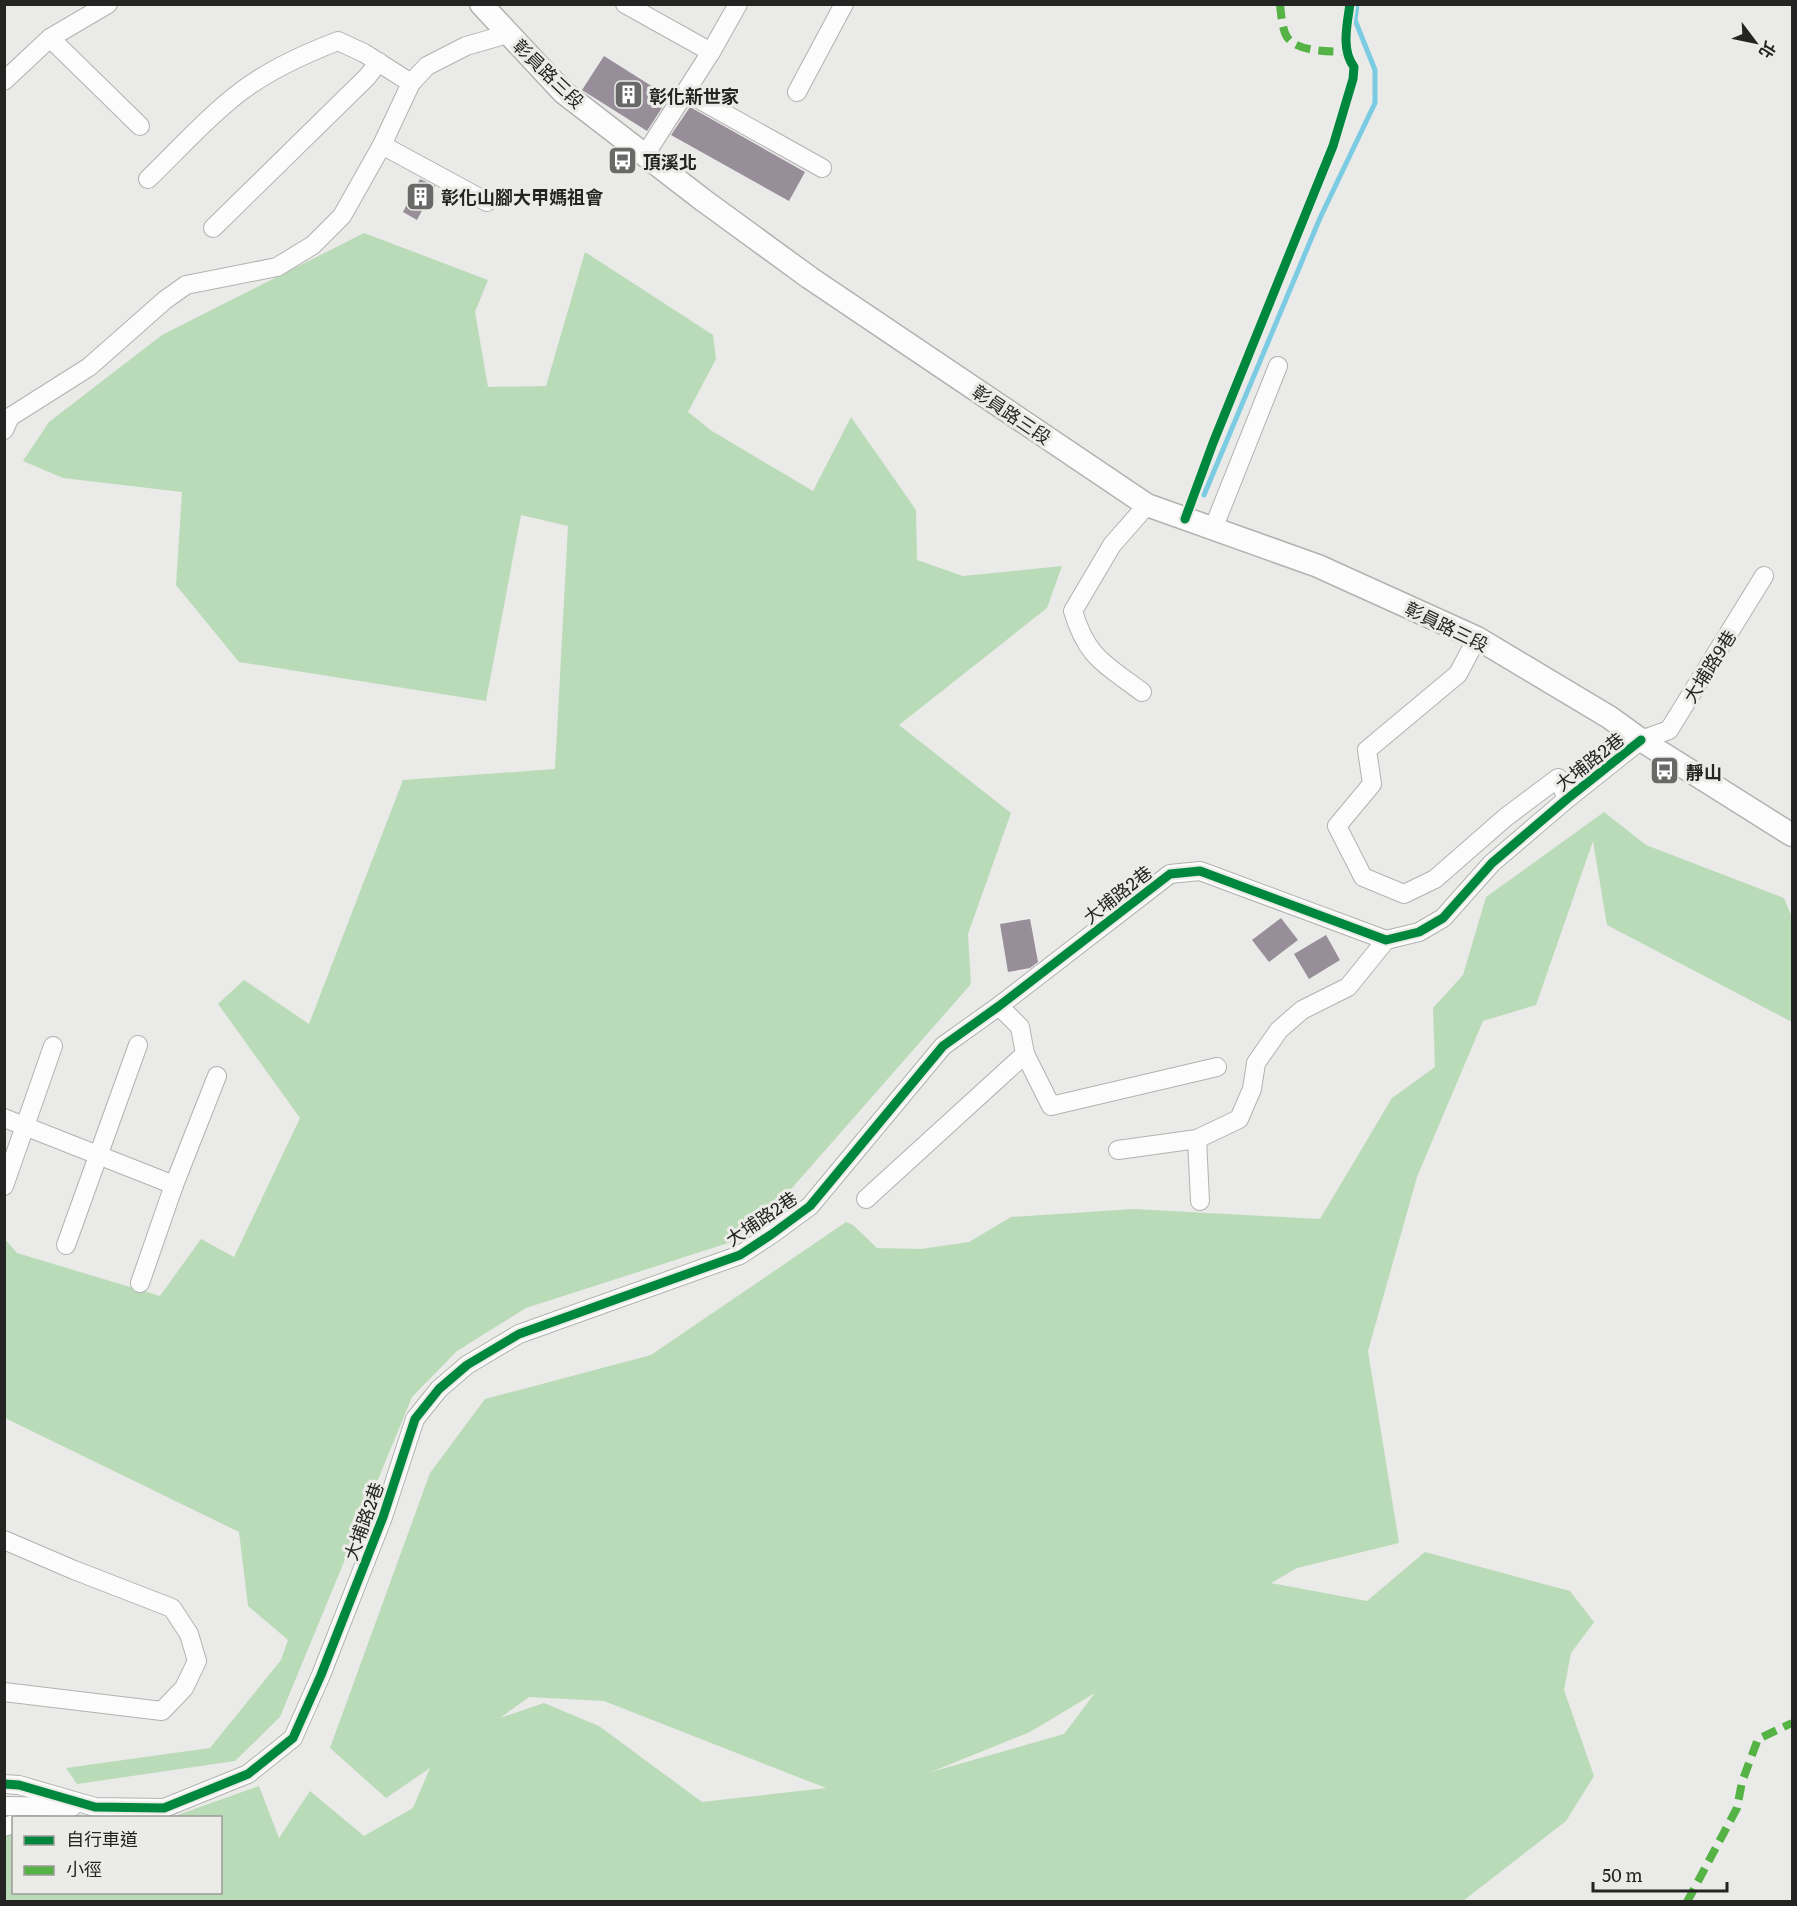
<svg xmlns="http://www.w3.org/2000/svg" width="1797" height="1906" font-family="Literata,'Noto Sans TC',serif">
<rect width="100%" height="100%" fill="#eaeae8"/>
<g fill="#badbb8" fill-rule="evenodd">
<path d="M364,233l124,47 -13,32 13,75 58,-1 39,-134 128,83 3,24 -28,53 24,19 101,60 38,-74 65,93 1,50 46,16 99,-10 -15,42 -148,117 112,88 -43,121 3,50 -221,252 -224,72 -69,43 -45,46 -132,320 -45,44 -158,23 -11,-16 144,-20 71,-88 7,-20 -40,-34 -9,-74 -234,-114 -1,-180 13,15 143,43 41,-57 33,18 66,-139 -82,-114 26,-24 65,44 94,-244 152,-11 13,-243 -47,-11 -35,186 -247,-39 -63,-77 6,-93 -119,-14 -40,-17 26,-39 113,-87z"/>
<path d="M1604,812l42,33 138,53 8,19v105l-185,-97 -14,-84 -57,164 -53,16 -66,156 -49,174 31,192 -102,25 -26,15 96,18 58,-49 145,39 24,31 -23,31 -7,37 30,86 -28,45 -103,80h-1458l-1,-102 69,18 -59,1v74h206v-74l-48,-1 87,-31 20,52 31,-47 54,45 49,-28 17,-40 -44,30 -56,-50 100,-275 55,-74 166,-44 195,-133 7,3 24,23 44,1 48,-7 42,-25 123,-8 186,10 72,-121 43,-31 -2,-59 30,-33 23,-78zM1095,1693l-31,41 -133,38 99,-40zM529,1697l75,4 222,87 -124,14 -103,-76 -55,-23 -44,15z"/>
</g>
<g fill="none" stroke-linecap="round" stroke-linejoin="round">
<path stroke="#7bcce2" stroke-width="5" d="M1204,495l116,-277 55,-115v-33l-20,-50 2,-16"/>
</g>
<g fill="#978e99">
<path d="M604,56l65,41 -22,34 -65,-41z"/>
<path d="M690,107l115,65 -16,29 -118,-66z"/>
<path d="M420,179l15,7 -18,34 -14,-8z"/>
<path d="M1281,918l17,22 -29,22 -17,-22z"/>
<path d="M1030,919l8,43 -8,6 -22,4 -8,-48z"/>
<path d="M1326,935l14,25 -31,19 -15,-25z"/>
</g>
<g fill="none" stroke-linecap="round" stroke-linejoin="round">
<defs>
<g id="minor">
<path d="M625,4l86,48"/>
<path d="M50,38l90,88"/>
<path d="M4,81l46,-43 58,-34"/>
<path d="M686,92l136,76"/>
<path d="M797,92l47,-88"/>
<path d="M382,145l105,57"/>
<path d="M645,155l66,-103 27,-48"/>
<path d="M148,179c27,-26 52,-54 81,-78 31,-27 70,-45 109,-60l26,12 47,30"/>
<path d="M213,228l154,-151 12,-15"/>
<path d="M4,430l6,-13 79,-50 76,-67 21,-15 91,-18 36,-22 29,-29 40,-71 29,-62 16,-17 39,-20 42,-12"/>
<path d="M1213,529l65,-163"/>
<path d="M1477,638l-19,36 -91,76 5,34 -35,42 26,51 41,17 31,-15 71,-62 52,-39 9,21"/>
<path d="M1142,692c-37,-28 -55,-34 -69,-81l39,-66 35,-40"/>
<path d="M999,1006l21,21 5,27 26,52 166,-39"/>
<path d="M4,1118l170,67"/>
<path d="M1197,1139l3,62"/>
<path d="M1118,1150l79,-11 42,-20 13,-30 4,-26 23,-33 23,-20 46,-23 38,-47"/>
<path d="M4,1186l49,-140"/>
<path d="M866,1199l159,-145"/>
<path d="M66,1245l72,-200"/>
<path d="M140,1283l34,-98 43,-109"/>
<path d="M4,1540l70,30 98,38 17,26 8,27 -13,27 -22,23 -158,-19"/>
<path d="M4,1784l15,1 76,22 69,1 84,-34 45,-36 28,-63 62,-158 32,-98 24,-30 28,-24 52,-31 221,-79 32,-21 38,-28 133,-160 56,-40 171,-132 30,-3 186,69 33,-8 24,-14 49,-55 75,-64 74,-59 28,-10 95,-154"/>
<path d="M4,1806l68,1"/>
<path d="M4,1827l10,-3"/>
</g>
<path id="major" d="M481,4l82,88 140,108 107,78 337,227 171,61 159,72 132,79 32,23 151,95"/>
</defs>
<use href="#minor" stroke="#b2b2b0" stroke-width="20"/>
<use href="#major" stroke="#b2b2b0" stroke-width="25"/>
<use href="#minor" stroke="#fcfcfc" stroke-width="18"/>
<use href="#major" stroke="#fcfcfc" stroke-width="22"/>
<g stroke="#55b245" stroke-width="8" stroke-dasharray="15 8" stroke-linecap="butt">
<path d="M1280,4c1,10 2,21 5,29 7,20 45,18 62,19"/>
<path d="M1687,1902l50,-94 5,-26 16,-43 34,-16"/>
</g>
<defs>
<g id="cycleway">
<path d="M1185,519l28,-76 120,-297 20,-67 1,-12c-13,-17 -7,-42 -4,-63"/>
<path d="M4,1784l15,1 76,22 69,1 84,-34 45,-36 28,-63 62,-158 32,-98 24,-30 28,-24 52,-31 221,-79 32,-21 38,-28 133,-160 56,-40 171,-132 30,-3 186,69 33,-8 24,-14 49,-55 75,-64 74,-59"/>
</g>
</defs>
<use href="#cycleway" stroke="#ebebe7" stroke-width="13"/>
<use href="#cycleway" stroke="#00873e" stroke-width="9"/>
</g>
<defs>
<symbol id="building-square" viewBox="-11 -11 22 22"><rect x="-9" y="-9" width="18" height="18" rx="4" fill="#696968" stroke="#ebebe7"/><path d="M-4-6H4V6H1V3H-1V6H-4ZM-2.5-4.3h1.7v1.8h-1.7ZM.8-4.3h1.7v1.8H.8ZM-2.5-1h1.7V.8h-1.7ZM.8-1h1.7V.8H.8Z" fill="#fff"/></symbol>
<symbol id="bus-square" viewBox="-11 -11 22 22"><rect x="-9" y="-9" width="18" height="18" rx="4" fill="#696968" stroke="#ebebe7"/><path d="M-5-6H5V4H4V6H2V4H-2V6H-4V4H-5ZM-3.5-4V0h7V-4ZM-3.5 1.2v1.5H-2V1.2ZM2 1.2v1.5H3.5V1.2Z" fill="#fff"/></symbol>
</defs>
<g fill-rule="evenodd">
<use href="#building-square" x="612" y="78" width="33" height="33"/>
<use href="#bus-square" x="606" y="144" width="33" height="33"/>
<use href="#building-square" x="404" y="180" width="33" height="33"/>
<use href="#bus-square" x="1648" y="754" width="33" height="33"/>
</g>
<g text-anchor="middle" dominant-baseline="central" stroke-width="6" stroke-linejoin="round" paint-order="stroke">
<g font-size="18" fill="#242423" stroke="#ebebe7">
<text transform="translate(549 73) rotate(44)">彰員路三段</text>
<text transform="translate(1012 414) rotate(34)">彰員路三段</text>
<text transform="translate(1447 626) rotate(26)">彰員路三段</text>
<text transform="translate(1709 666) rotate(-58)">大埔路9巷</text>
<text transform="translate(1589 761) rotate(-38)">大埔路2巷</text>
<text transform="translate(1117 894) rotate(-38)">大埔路2巷</text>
<text transform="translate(761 1218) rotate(-34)">大埔路2巷</text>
<text transform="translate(363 1521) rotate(-70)">大埔路2巷</text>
</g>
<g font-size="18" font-weight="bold" fill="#242423" stroke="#ebebe7" text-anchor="start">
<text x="649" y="95">彰化新世家</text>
<text x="643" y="161">頂溪北</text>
<text x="441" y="196">彰化山腳大甲媽祖會</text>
<text x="1686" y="771">靜山</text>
</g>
</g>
<rect width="1797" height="1906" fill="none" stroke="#242423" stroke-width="12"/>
<rect x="12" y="1816" width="210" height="78" fill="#ebebe7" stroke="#9b9b99" stroke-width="1.5"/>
<rect x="24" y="1836" width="30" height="9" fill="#00873e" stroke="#9b9b99" stroke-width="1.5"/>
<text x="66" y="1846" font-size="18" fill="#242423">自行車道</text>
<rect x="24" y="1866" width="30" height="9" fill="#55b245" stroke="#9b9b99" stroke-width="1.5"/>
<text x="66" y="1876" font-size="18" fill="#242423">小徑</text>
<g transform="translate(1755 42) rotate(122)" stroke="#ebebe7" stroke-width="4.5" paint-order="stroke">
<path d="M0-4.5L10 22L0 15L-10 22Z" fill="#242423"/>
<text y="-9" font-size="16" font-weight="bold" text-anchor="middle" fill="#242423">北</text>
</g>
<path d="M1593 1882v9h134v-9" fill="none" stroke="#242423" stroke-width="3"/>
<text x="1602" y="1882" font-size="18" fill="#242423" stroke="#ebebe7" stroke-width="4.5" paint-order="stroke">50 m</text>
</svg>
